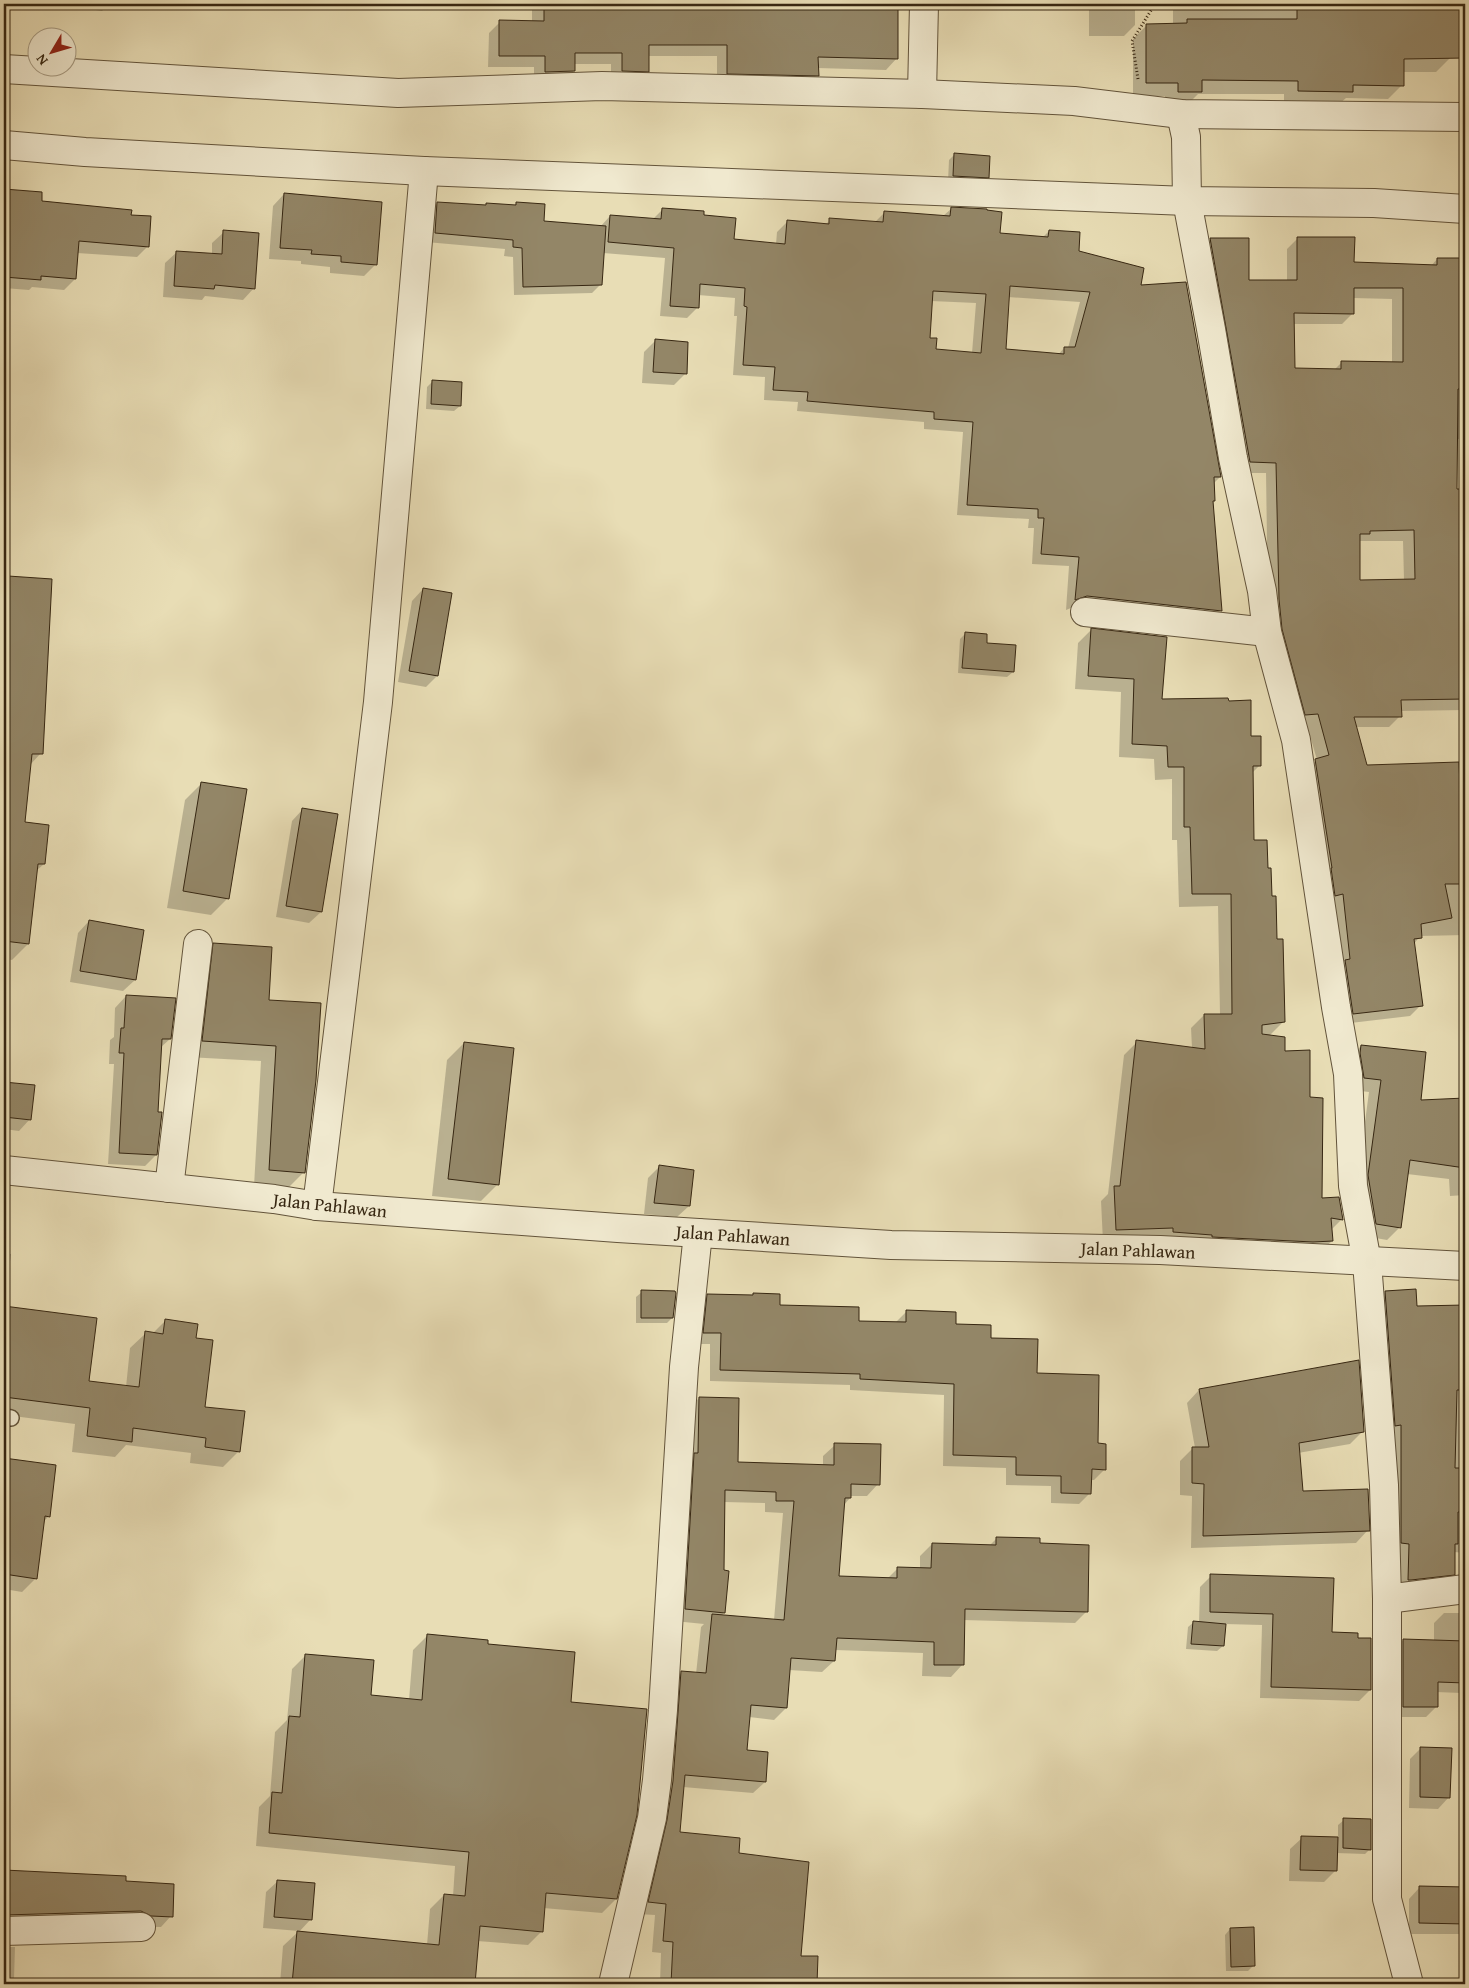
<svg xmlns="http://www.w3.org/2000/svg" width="1469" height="1988" font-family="'Gentium Book Plus',serif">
<rect width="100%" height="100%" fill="#e8ddb5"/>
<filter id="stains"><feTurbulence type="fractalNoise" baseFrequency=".004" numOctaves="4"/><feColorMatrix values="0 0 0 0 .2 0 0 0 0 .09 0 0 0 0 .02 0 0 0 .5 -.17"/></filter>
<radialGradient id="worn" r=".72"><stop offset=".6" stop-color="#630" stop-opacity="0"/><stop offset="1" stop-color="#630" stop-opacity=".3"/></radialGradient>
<g fill="#0003" fill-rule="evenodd">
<path d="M58,4h51l-7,7z"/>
<path d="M327,4h27v1l-5,5h-22z"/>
<path d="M532,4h365v54l-11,12 -69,-2v7l-11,12 -89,-3v-28h-69v15l-11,11h-26v-18h-37v7l-11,11 -29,1v-16h-46l1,-34 11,-11h32z"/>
<path d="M1089,4h46v21l-11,11h-35z"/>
<path d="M1173,4h292v32l-16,1 1,21 -14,14h-34v13l-14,14 -42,-1 -8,7 -54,-1v-10h-86l-11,11h-22v-9l-32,1v-58l14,-14h26z"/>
<path d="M1465,69v56l-6,-3v-47z"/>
<path d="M954,155l34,22 -6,5 -34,-1 1,-21z"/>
<path d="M4,191l37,2 -1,10 90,13 18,30 -11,11 -60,-4 -2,26 -11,11 -32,-3 -3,3 -25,-2z"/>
<path d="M284,194l92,70 -12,12 -34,-3v-6l-29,-3v-3l-32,-2 4,-53z"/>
<path d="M437,203l47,4 3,-3 27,2 2,-3 27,20 57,4 10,-11 42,4 11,-11 40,7 30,24 43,4 1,-12 11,-11 37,4 5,-5 44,3 11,-11 58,4 8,-7 48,25 43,4 7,-7 29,21 61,34 46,-3 35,194 -7,7 1,16 -2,2 8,109 -10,10 -134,-15 -10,4 3,-44 -37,-2 2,-36h-6l1,-9 -72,-4 6,-83 -39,-3v-7l-127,-11 1,-9 -34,-2 1,-23 -32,-2 4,-59h-3l1,-18 -37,-3 -1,13 -10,10 -27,-2 5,-58 -62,-5 -2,31 -9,9 -78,2 -1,-38 -9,-1 1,-7 -79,-7 2,-30zM1008,297l72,5 -12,46h-4l-6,7 -53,-5zM931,301l45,2 -4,50 -37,-3 -7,-11z"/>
<path d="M224,232l30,56 -11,12 -38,-4 -3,4 -39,-3 2,-34 12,-11 35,3v-12z"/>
<path d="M1298,238l55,25 78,3 6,-7h24l4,-4v184h-9v51h9v220l-65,1v5l-11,11h-34l11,39 99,-2v171l-45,1 -6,8 7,61 -11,11 -68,8 -38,-253 13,-11 -10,-35h-12l-27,-115 -2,-137h-27l-39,-223 10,-11 38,42h39v-32zM1353,298l39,1v64h-51l-7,7h-41v-46h49l11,-11zM1360,541h43l1,39 -45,1v-38z"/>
<path d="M655,341l30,33 -11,11 -32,-2 2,-31z"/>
<path d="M433,381l27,25 -6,5 -28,-2 1,-22z"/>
<path d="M9,577l32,176 -11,12 -7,58 21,41 -8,7 -8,73 -16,16 -6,-1 -2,24v-401z"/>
<path d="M423,589l14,87 -11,11 -28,-5 14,-81z"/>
<path d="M1091,630l70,70 89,37 10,28 -9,9 2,67 14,29 16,152 -14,14 15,16 25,46 11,101 22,20 -11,11 1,11 -14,13 -215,-12 -2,-41 7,-7 16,-139 13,-13 55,6 -1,-20 13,-13h16l-2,-109 -39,1 -2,-67h-5v-61l-17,1 -1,-21 -35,-2 2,-65 -46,-3 3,-46z"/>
<path d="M965,634l21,10 27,28 -6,5 -49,-4 2,-34z"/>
<path d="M202,783l26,115 -17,17 -44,-7 18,-108z"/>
<path d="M303,809l34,6 -16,97 -12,11 -33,-6 16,-96z"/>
<path d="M89,921l54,10 -8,49 -12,11 -53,-9 8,-49z"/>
<path d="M214,944l53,57 37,171 -16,16 -34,-2 7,-125 -74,-4 11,-97z"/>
<path d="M126,996l44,43 -10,9 -4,107 -11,11 -37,-2 6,-100h-5l1,-24 4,-3 1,-29z"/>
<path d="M464,1043l34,141 -17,17 -49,-5 15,-136z"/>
<path d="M1361,1046l59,56 45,-2v95l-15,1 -1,-17 -42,-5 -7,53 -13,13 -23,-4 -8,-48 13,-96 -17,-2 -3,-31z"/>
<path d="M4,1083l29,3 -3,33 -11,12 -15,-2z"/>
<path d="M659,1167l30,39 -12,11 -33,-3 4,-36z"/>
<path d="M4,1254h7l-7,53 84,75 38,5 4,-39 16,-15 6,1 13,-13 30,18 9,69 35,43 -16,16 -33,-4 1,-10 -65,-8 -11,12 -43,-5 3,-28 -62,-8 1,-6 -10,-1z"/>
<path d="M642,1292l30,26 -5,5h-31v-26z"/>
<path d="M1385,1292l31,16 49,-2v247l-11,-1v22l-11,11 -45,5 -24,-287z"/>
<path d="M708,1295l149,27 38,1 11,-11 48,14 35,14 47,35 61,70 8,24 -11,11h-4v13l-11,11 -28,-1v-17l-45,-1v-17l-63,-2 1,-71 -94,-5v-5l-140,-4v-37h-17l4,-38z"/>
<path d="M1199,1390l164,41 -13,13 -52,9 4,40 66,37 -12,13 -165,5 1,-52 -12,-1v-34l13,-13h2l-8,-45z"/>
<path d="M699,1398l37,65 87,3v-10l12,-11 43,39 -11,12h-17v2l-6,7 -6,73 49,1 11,-11 22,1v-13l12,-12 57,2 7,-7 43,5 48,67 -12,12 -112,-3 -1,45 -11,12 -29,-1 1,-23 -88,-3 -1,11 -12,11 -33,-2 -3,38 -12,12 -25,-3 -3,35 19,30 -12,11 -70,-6 -4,47 59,20 61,103 18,1 -1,26h-156l1,-31 -9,-1 3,-37 -18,-1 33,-230 12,-12 14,2 5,-47 3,-3 -30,-3 14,-211zM724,1502l41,1v9l18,1 -9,107 -53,-4 3,-3z"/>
<path d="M4,1459l51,7 -6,50 -6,6 -7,56 -14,14 -18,-3z"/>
<path d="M1211,1576l120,57 39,57 -11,11 -99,-3 2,-73 -37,-1 -2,22 -6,5 -31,-2 2,-22 6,-5 5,1 1,-36z"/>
<path d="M1444,1613h21v76l-4,4 -25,-1v15l-10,10h-33v-66l10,-11 31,1v-18z"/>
<path d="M427,1636l59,9 84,58 46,196 -14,14 -59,-5 -1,23 -14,14 -51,-4 -3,43h-194l3,-38 16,-15 -36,-3 3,-36 12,-11 33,38 -13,14 129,12 3,-36 14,-14 9,1 2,-30 -199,-20 3,-39 11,-11 5,-64 12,-12 5,-51 14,-14 64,41 39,4 4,-50z"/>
<path d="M1421,1748l28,49 -11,12 -29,-1 1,-49z"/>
<path d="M1344,1820l26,29 -5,5 -29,-1v17l-12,12 -35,-1 1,-32 12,-11 36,1v-14z"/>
<path d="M4,1871l121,6v5l46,34 -10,11 -157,-2z"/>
<path d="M1420,1887l45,1v46h-56v-35z"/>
<path d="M1230,1929l24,36 -6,6h-22l-1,-36z"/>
<path d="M4,1947h11l-1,32 131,5h-141z"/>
</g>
<g fill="#938667" stroke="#372712" fill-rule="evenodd">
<path d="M622,4h198v3h55v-3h23v55l-80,-2 1,19 -92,-2v-29h-78v27l-27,-1v-18h-47v18l-30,1v-16h-46v-36l45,1v-16l78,2z"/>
<path d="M1297,4h168v54l-61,1v27l-51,-1v7l-55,-1v-10l-96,-1v12h-24v-9h-32v-59l41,-1v-4h110z"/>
<path d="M954,153l36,3 -1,22 -36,-2z"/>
<path d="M4,189l38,3v9l90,9 -1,5 20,1 -2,31 -70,-6 -3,38 -35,-3v4l-37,-3z"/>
<path d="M284,193l98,9 -5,63 -36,-3v-6l-30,-2 1,-4 -32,-2z"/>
<path d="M437,202l49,3v-2l30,2v-3l29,2 -1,17 62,5 -4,59 -79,2 -1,-39 -9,-1v-7l-78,-7z"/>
<path d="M951,207l36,2v1l15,2 -2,21 48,4 1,-7 31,2 -1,19 65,17 -3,17 45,-3 35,195h-7l1,24h-2l9,110 -135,-15 -12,4 4,-43 -38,-3 3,-36h-6v-9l-71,-4 6,-83 -39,-3v-7l-127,-11 1,-9 -35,-2 2,-23 -32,-2 4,-58 -3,-1 1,-18 -45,-4 -1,24 -29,-2 4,-58 -66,-6 2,-27 51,4 1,-11 42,3v4l32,3 -2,21 51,5 2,-24 42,4v-6l54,4 1,-11 66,5zM1010,286l80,6 -15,55h-11v7l-58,-5zM933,291l53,3 -5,59 -45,-4 1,-11h-7z"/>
<path d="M223,230l36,3 -4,56 -40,-4 -1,4 -40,-3 2,-35 46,3z"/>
<path d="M1297,237h58l-1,25 83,3v-7h28v62h-2v69h-5l-1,100h8v210l-64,1 1,17h-48l13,48 92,-3 3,74h3v48h-20l7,34 -31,6 1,14 -8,1 9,67 -70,8 -8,-54 5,-1 -7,-65 -8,2 -4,-28h1l-17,-109 14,-4 -11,-41 -13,1 -23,-86 -3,-30 -3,-136 -26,-1 -40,-224h39v42h48zM1354,288h49v74l-62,-1v8l-46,-1 -1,-55 60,1zM1414,530l1,49 -55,1v-46h10v-3z"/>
<path d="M655,339l33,3 -1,32 -34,-2z"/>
<path d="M432,380l30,2 -1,24 -30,-2z"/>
<path d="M8,576l44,3 -9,175h-11l-7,68 24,3 -4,39h-7l-9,80 -25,-3v-284z"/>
<path d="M423,588l29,5 -14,83 -29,-5z"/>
<path d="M1091,628l76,9 -5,62 66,-1 1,3 22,-1v36h10v30h-8l1,74h13l1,28h3l1,28h4l1,43h6l2,83 -23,3v9l23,3v14l25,-1v47l13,1 -1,100 17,-1 4,23 -12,-2 2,23 -20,1 -101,-5v-2l-39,-3v-4l-57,2 -2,-44h6l16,-146 69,9 -1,-35h28l-1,-120h-39l-2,-67h-6v-60h-16l-1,-21 -35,-2 2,-65 -46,-3z"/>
<path d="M965,632l22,2v9l29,2 -2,27 -52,-4z"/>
<path d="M201,782l46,7 -18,110 -46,-8z"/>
<path d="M302,808l36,6 -16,98 -36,-6z"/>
<path d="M89,920l55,10 -8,50 -56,-9z"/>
<path d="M213,943l59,4 -3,53 52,3 -5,77 -11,93 -36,-3 7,-124 -74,-5z"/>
<path d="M126,995l50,3 -5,41h-9l-4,73h4l-5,43 -38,-2 5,-100h-5l2,-25h3z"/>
<path d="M464,1042l50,6 -15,137 -51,-6z"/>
<path d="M1361,1045l65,7 -5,48 44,-2v70l-55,-8 -9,68 -25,-4 -8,-49 13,-95 -17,-2 -4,-25z"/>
<path d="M4,1082l31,3 -4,35 -27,-3z"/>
<path d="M659,1165l35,5 -4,36 -36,-3z"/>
<path d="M1416,1289l1,17 48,-1v85h-8l-2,78h7l-1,44h-3v32h-3v31l-44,5h-3l1,-36 -8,-1v-118l-6,1 -10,-135z"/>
<path d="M641,1290l34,1 1,2 -3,25h-32z"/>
<path d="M753,1293l27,1v11l79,2v14l47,1v-12l50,2v12l35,1v13l47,1 -1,34 62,2 -1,68 8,1v26l-14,-1 -1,25 -30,-1v-17l-45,-1v-18l-63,-2 1,-71 -94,-5v-5l-140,-4 1,-37h-18l4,-39 46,1z"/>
<path d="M4,1306l93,12 -8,63 50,6 6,-56 18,3 2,-15 33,5 -2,14 17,2 -8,67 40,4 -5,41 -35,-5 1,-9 -73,-10 -1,14 -45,-6 3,-28 -86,-11z"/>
<path d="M1359,1360l5,72 -65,11 4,48 65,-2 2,42 -167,5 1,-52 -12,-1v-36h17l-10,-58z"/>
<path d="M699,1397l40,1 -1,64 96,3v-22l47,1 -1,41 -29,-1v14h-6l-6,78 58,2v-11l34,1 1,-25 64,2v-8l44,1v5l49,2 -1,67 -123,-3 -1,56h-30v-23l-97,-4 -2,23 -44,-3 -4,50 -36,-3 -4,45 21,2 -2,30 -81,-7 -5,57 60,6 -1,15 70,9 -8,94h17l-1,28h-146l2,-42 -10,-1 3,-37 -18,-2 19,-82 6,-39 8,-110 25,2 6,-59 72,6 10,-119h-18v-9l-51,-2 -1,80 5,1 -4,42 -40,-4 9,-156h4z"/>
<path d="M4,1458l52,7 -6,52 -5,-1 -8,63 -33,-5z"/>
<path d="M1210,1574l124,4 -2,54 26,1v5h13v52l-100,-3 2,-73 -63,-2z"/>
<path d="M1193,1621l33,3 -2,22 -33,-2z"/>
<path d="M427,1634l61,6v4l87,8 -4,50 76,7 -10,106 -20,84 -71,-6 -3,39 -63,-6 -5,58h-183l5,-53 142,14 5,-51 21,2 4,-44 -200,-19 3,-41 10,1 7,-77 11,1 5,-63 69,6 -3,35 51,5z"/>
<path d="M1403,1639l62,2v42l-27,-1v25h-35z"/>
<path d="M1420,1747l32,1 -2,50 -30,-1z"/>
<path d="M1343,1818l28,1v31l-28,-2z"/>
<path d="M1301,1836l37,1 -1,34 -37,-1z"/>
<path d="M4,1870l122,6v5l48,3 -1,33 -22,-1 -10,-5 -137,4z"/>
<path d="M277,1880l38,3 -3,37 -38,-3z"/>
<path d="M1419,1886l46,1v37l-46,-1z"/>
<path d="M1254,1927l1,39 -24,1 -1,-39z"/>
</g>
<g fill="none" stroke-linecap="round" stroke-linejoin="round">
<defs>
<path id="service" d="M4,1417l7,1"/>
<g id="minor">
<path d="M4,69l394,24 204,-7 320,8 152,7 107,13 284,3"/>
<path d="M922,94l2,-90"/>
<path d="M1181,114l5,23 1,64 24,128 22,129 29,133 5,41 29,108 40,267 12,67 5,112 14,76 17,223 3,114 78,-10"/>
<path d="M4,145l81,7 339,19 763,30 187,2 91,6"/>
<path d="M1085,612l182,20"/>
<path d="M169,1188l29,-244"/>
<path d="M317,1206l61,-504 46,-531"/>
<path d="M1387,1599v300l22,85"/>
<path d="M4,1931l137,-4"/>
<path d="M613,1984l39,-166 5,-38 6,-70 21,-343 14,-134"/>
</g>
<path id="tertiary" d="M4,1170l270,29 43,7 301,22 273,17 269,5 305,16"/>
</defs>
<use href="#service" stroke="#63543b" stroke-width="18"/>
<use href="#minor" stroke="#63543b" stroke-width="30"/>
<use href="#tertiary" stroke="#63543b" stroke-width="30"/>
<path stroke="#372712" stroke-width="3" stroke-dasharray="1 2.5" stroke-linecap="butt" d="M1138,79l-6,-38 23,-37"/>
<use href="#service" stroke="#f0e9cf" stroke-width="15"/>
<use href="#minor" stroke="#f0e9cf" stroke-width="28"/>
<use href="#tertiary" stroke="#f0e9cf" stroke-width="28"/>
</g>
<g text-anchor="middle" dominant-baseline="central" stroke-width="4" stroke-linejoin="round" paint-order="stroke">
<g font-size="18" fill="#372712" stroke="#f0e9cf">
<text transform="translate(330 1205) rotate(6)">Jalan Pahlawan</text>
<text transform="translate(733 1235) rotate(4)">Jalan Pahlawan</text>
<text transform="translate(1138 1250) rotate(2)">Jalan Pahlawan</text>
</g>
</g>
<rect width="1469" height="1988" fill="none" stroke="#e8ddb5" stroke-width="20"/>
<rect x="5" y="5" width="1459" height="1978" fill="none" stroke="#372712" stroke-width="2.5"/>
<rect x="10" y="10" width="1449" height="1968" fill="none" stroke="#372712"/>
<g transform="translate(52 52) rotate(232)"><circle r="24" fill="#f0e9cf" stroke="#a69b83"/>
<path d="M0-4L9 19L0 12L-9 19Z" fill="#8f2418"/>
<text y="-8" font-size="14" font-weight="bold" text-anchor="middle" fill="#372712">N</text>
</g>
<rect width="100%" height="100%" filter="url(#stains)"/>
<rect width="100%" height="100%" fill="url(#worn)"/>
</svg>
